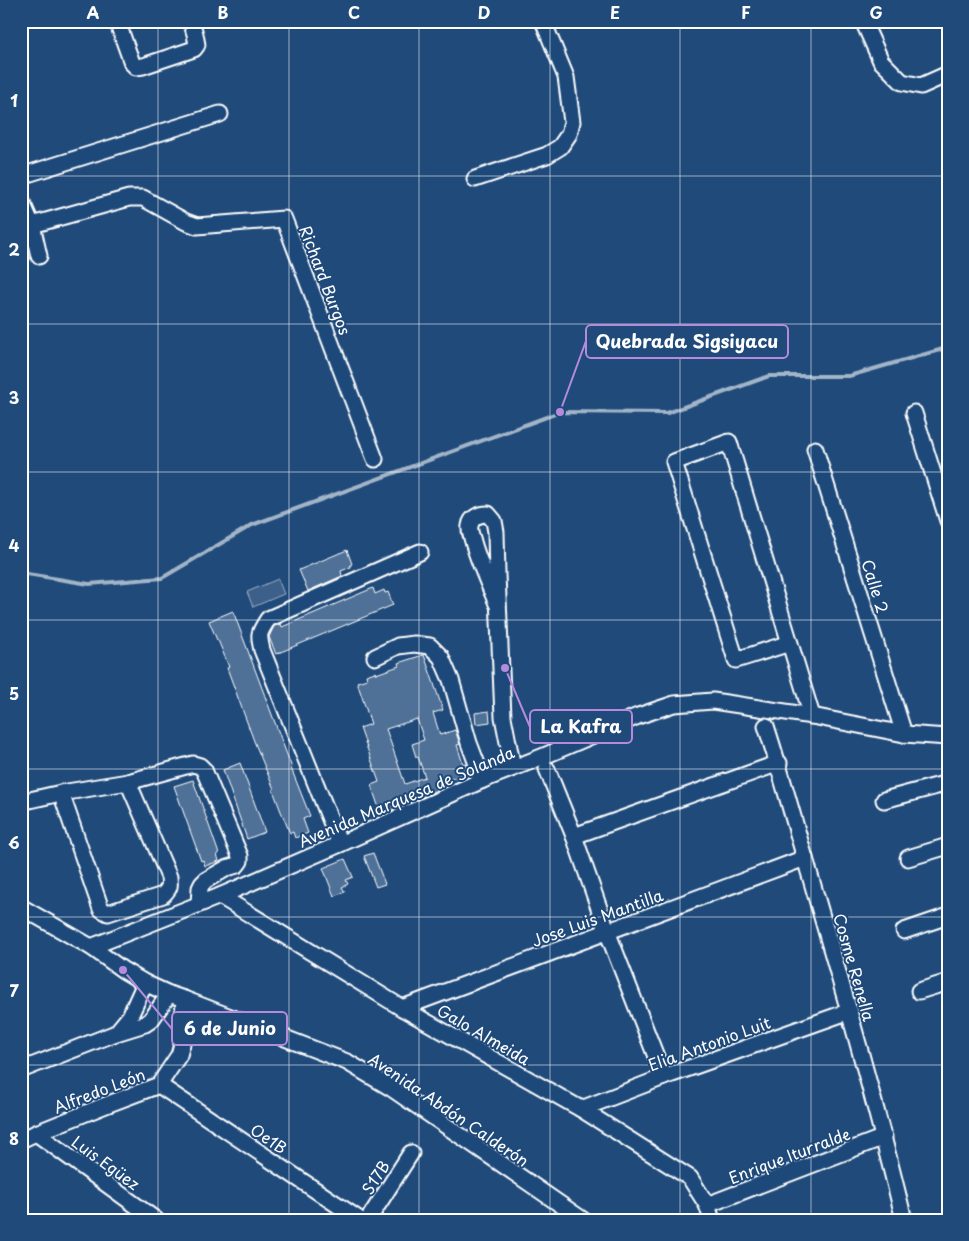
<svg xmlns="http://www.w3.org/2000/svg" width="969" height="1241" font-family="'Playpen Sans',sans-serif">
<rect width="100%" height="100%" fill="#1f4a7a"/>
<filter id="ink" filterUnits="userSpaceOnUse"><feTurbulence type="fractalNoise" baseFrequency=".02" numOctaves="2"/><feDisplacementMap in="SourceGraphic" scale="10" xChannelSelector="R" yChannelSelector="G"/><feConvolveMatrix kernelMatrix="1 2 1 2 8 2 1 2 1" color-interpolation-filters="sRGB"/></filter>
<g filter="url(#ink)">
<path fill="#3c618b" stroke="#9eb0c5" d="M278,579l6,15 -31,13 -6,-15z"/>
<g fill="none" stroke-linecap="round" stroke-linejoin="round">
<path stroke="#a3b5c8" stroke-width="4" d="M21,573l68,11 73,-6 90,-53 308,-113 107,1 102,-37h80l94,-27h5"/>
</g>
<g fill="#507197" stroke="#fff" fill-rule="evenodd">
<path d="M347,550l5,14 -2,1 1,2 -10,4 1,5 -34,15 -9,-21z"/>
<path d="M373,588l2,6 9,-4 1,3 3,-1 5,13 -117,49 -7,-17 5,-11 7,-2 1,3z"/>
<path d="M233,611l59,157h-1l19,48 -7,3 5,14 -13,5 -2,-6 -3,1 -10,-24 -7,-19 1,-1 -20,-48 -27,-73 2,-1 -11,-27h-1l-8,-19z"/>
<path d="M423,655h1l19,55 -10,3 7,22 15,-5 5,14 -3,1 6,19 2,-1 3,10 -28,10 1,5 -44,20 -16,6 -10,-29 8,-3 -19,-54 11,-4 -14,-42 10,-3 -1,-4 9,-3 1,2 23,-8 -1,-3zM417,719l7,21 -12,4 4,13h2l7,20 -20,7 -19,-55z"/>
<path d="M489,711l1,11 -14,2 -1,-11z"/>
<path d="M240,763l25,69 -18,7 -24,-69z"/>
<path d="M193,780l26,74h-2l2,7 -14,5 -2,-6 -2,1 -27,-75z"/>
<path d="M373,853l12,31 -9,3 -12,-31z"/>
<path d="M345,859l8,18 -7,3 2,4 -6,3 3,5 -11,4 -11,-28z"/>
</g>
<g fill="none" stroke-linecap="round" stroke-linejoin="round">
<defs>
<g id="minor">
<path d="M117,21l15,42 4,4 7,-1 51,-17 3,-4 -2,-11 -4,-13"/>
<path d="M863,21l18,40 21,21 19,4 27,-12"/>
<path d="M21,176l199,-62"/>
<path d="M475,179l72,-24 13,-8 9,-13 3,-12 -6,-45 -23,-56"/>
<path d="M21,200l11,25 7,31"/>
<path d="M32,225l97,-27h14l43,24 11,4 87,-7 91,240"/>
<path d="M914,413l34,108"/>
<path d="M815,449l89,285"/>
<path d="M498,606c-9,-22 -20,-44 -26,-68 -1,-3 -3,-8 -2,-12 1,-9 10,-12 18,-12l6,7 2,11 1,42 6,143 10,51"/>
<path d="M790,643l-54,17 -62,-198 55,-20 83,274"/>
<path d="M375,657l23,-11 16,-2 16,2 11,11 10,23 18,63 14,37"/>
<path d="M766,726c15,46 27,92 41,139 34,117 68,235 97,355"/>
<path d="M547,769l27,67 33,95 57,146"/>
<path d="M61,793l40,116 7,4 55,-18c7,-7 7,-9 6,-18l-41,-95"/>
<path d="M884,800l64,-17"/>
<path d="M21,802l40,-9 67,-11 65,-18 7,2 4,4 36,86v5l-3,4 -10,3 -21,12 -4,4 -2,4 -1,16"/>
<path d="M574,836l205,-73"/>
<path d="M340,844l-78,-194c-4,-17 -3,-17 6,-31l152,-67"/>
<path d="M908,858l40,-12"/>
<path d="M220,896l182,112 179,101 109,69 17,27 5,15"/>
<path d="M21,907l70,40 32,23 22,13 24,11 15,5 163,63 44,26 192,132"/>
<path d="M904,931l44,-15"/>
<path d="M91,947l129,-51 120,-52 143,-64 61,-24 94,-40 36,-12 39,-3 99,15 92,18 44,3"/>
<path d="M919,991l29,-9"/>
<path d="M402,1008l403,-150"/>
<path d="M116,1033l14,-17 15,-33"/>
<path d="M21,1070l95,-37 29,-9 6,-4 18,-26"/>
<path d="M159,1085l201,135"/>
<path d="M581,1109l83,-32 186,-66"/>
<path d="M36,1133l120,87"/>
<path d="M21,1140l15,-7 70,-28 53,-20 20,-30 3,-11 2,-45"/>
<path d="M707,1205l177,-68"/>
<path d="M368,1220l43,-67"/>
</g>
</defs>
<use href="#minor" stroke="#fff" stroke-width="19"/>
<use href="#minor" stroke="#1f4a7a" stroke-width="15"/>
</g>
</g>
<path fill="none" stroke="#fff" stroke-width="1" stroke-opacity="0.55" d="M158,21v1199M289,21v1199M419,21v1199M550,21v1199M680,21v1199M811,21v1199M21,176h927M21,324h927M21,472h927M21,620h927M21,769h927M21,917h927M21,1065h927"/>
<g text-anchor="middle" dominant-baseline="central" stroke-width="4" stroke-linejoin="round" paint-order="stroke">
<g font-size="16" fill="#fff" stroke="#1f4a7a">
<text transform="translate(326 280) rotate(69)">Richard Burgos</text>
<text transform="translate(876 586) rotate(73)">Calle 2</text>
<text transform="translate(406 796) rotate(-23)">Avenida Marquesa de Solanda</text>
<text transform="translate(597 917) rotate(-20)">Jose Luis Mantilla</text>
<text transform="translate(855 967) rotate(74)">Cosme Renella</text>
<text transform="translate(484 1034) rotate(30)">Galo Almeida</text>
<text transform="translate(709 1043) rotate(-20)">Elia Antonio Luit</text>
<text transform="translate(99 1090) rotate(-21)">Alfredo León</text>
<text transform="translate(449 1109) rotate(34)">Avenida Abdón Calderón</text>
<text transform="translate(269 1138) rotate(34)">Oe1B</text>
<text transform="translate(789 1155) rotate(-21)">Enrique Iturralde</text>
<text transform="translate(106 1162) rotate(36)">Luis Egüez</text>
<text transform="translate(375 1177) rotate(-57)">S17B</text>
</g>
</g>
<path fill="none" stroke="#b68bdc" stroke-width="2" d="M560 412L586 341M505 668L530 727M123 970L172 1029"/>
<g fill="#b68bdc" stroke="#1f4a7a" stroke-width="2">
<circle cx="560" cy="412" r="5"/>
<circle cx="505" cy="668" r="5"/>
<circle cx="123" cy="970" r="5"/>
</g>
<g fill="#1f4a7a" stroke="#b68bdc" stroke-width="2">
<rect x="586" y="325" width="202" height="33" rx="5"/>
<rect x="530" y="710" width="102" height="33" rx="5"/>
<rect x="172" y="1012" width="115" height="33" rx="5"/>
</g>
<g font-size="18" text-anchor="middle" font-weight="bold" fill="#fff">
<text x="687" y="348">Quebrada Sigsiyacu</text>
<text x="581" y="733">La Kafra</text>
<text x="230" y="1035">6 de Junio</text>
</g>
<rect width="969" height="1241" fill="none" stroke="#1f4a7a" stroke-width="55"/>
<rect x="28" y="28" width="914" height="1186" fill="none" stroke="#fff" stroke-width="2"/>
<g font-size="16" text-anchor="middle" font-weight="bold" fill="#fff">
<text x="93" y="19">A</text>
<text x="223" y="19">B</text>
<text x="354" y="19">C</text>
<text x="484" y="19">D</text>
<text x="615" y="19">E</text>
<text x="746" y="19">F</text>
<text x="876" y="19">G</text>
<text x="14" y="107">1</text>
<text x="14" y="256">2</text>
<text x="14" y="404">3</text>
<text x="14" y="552">4</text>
<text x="14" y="700">5</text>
<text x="14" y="849">6</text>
<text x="14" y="997">7</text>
<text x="14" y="1145">8</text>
</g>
</svg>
